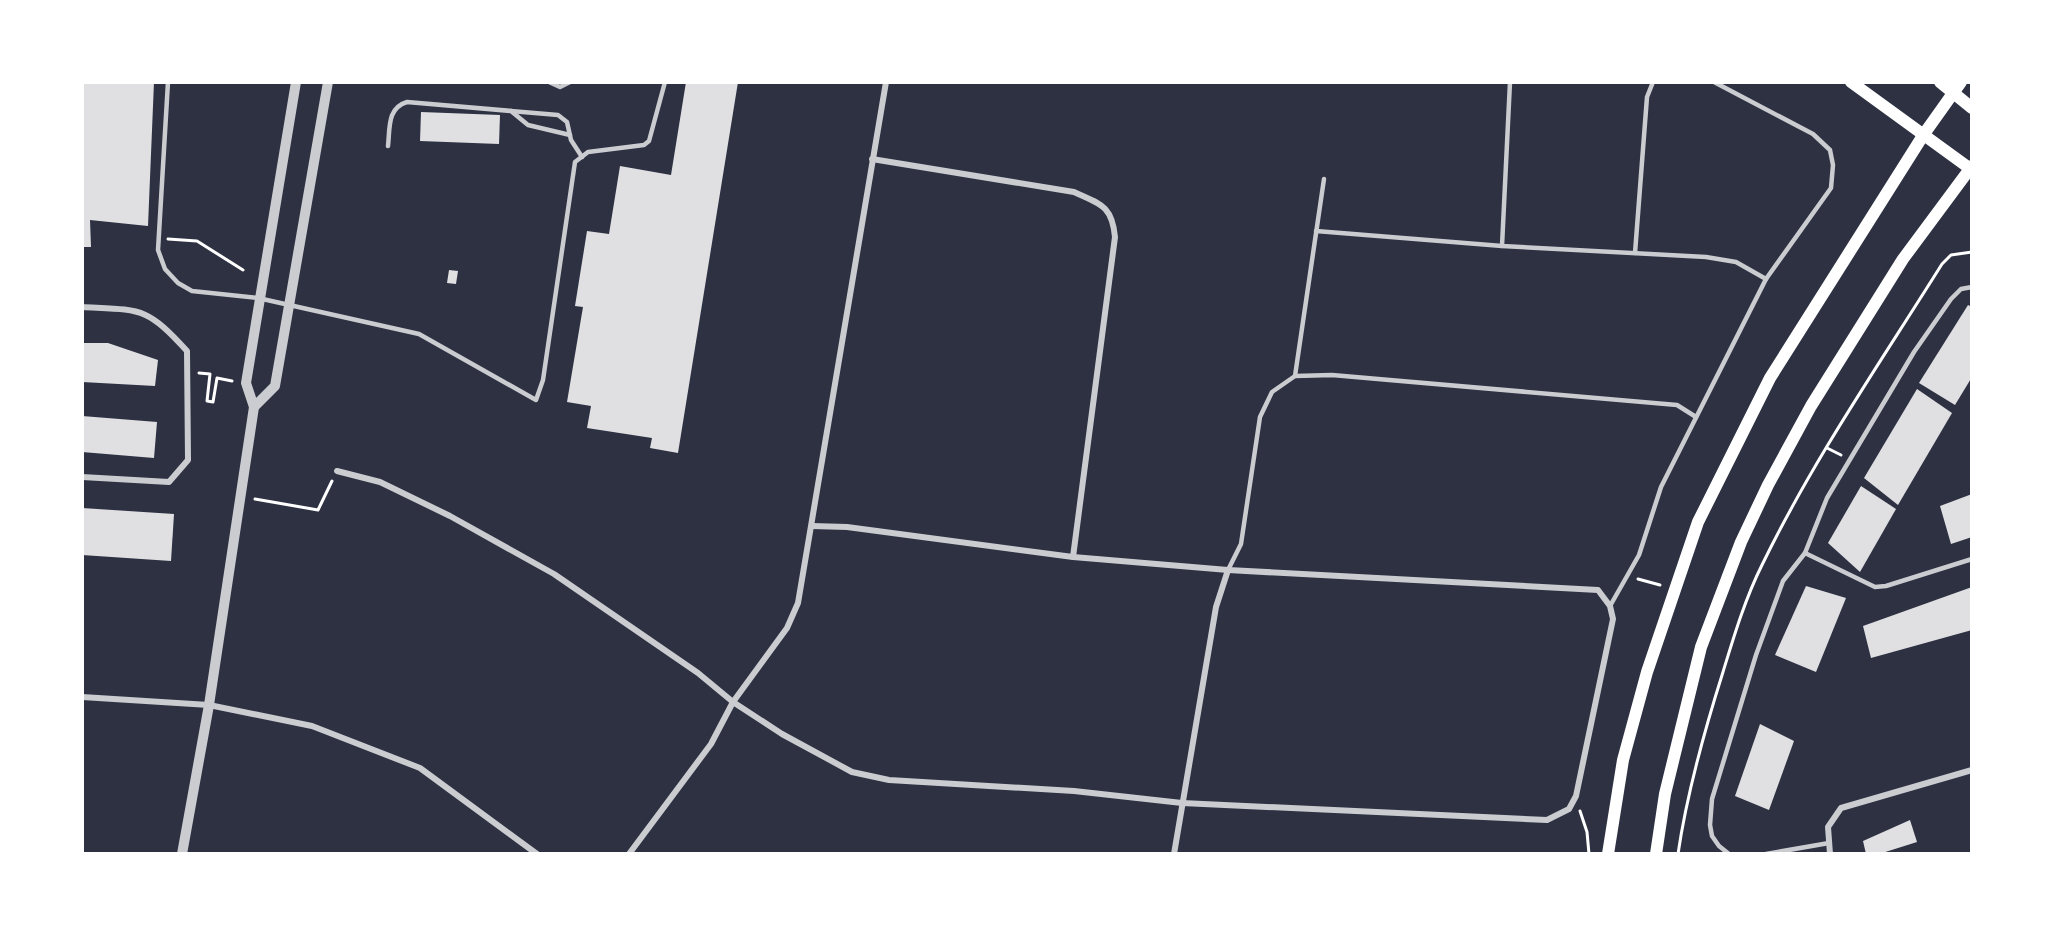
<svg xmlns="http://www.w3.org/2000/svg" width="2054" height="936" font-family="Helvetica,sans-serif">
<rect width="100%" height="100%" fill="#2d3142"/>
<g fill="#e0e0e3">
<path d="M86,82h68l-6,144 -58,-6 1,27h-9v-163z"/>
<path d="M686,82h52l-60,371 -28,-5 2,-10 -65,-10 4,-22 -24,-4 16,-95 -8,-1 12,-75 22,3 11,-68 51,9z"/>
<path d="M421,112l79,3 -1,29 -79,-3z"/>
<path d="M449,270l9,1 -2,13 -9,-1z"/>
<path d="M1968,305l4,2v70l-17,28 -36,-22z"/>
<path d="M82,343h26l50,17 -3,26 -73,-4z"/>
<path d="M1917,389l35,24 -54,92 -34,-27z"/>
<path d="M82,416l75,6 -3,36 -72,-6z"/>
<path d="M1861,486l35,23 -36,63 -32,-29z"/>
<path d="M1972,494v43l-21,7 -11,-38z"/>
<path d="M82,508l92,6 -3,47 -89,-6z"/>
<path d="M1806,586l40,12 -30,74 -41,-17z"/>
<path d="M1972,587v43l-101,28 -8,-32z"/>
<path d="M1760,724l34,17 -25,69 -34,-14z"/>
<path d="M1910,820l7,22 -38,12h-13l-3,-13z"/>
</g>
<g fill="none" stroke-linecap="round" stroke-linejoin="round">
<g stroke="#fff" stroke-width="3">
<path d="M168,239l29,2 46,29"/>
<path d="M199,373l11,1 -3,27 6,1 4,-24 15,3"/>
<path d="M1827,448l14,7"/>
<path d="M255,499l63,11 14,-29"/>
<path d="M1638,579l22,6"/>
<path d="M1580,811l7,21 2,22"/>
<path d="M1678,854c9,-62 26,-122 45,-182 11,-36 22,-73 39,-107 51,-105 118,-202 180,-301l9,-9 21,-3"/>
</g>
<g stroke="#caccd0" stroke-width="4.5">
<path d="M168,82l-10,168 7,19 13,14 14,8 66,7 161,36 117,66 7,-20 32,-218 13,-10 56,-7 5,-4 16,-59"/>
<path d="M549,82l11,5 10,-5"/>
<path d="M511,111l17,14 42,10"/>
<path d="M388,146c2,-18 -1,-38 19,-44l151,13 9,7 4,18 11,17"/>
<path d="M1316,231l186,15 204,11 30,5 30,17"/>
<path d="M1502,246l8,-164"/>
<path d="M1635,253l12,-156 6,-15"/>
<path d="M1295,376l29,-197"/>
<path d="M1805,553l22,-55 87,-146 37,-53 10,-10 11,-2"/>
<path d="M1228,570l13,-26 19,-127 12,-25 23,-16 37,-1 345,30 19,12"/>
<path d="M1610,606l29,-51 22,-68 105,-208 65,-91 2,-23 -3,-15 -17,-16 -99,-52"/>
<path d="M1729,854l-10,-8 -7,-10 -2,-11 2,-26 44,-144 27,-74 22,-28 70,34 11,-1 86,-27"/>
<path d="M1766,854l63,-11"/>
</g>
<g stroke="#caccd0" stroke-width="6">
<path d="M872,159l202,33c26,12 38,13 41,45l-42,320"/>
<path d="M82,307c59,3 64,-1 105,44l1,109 -19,22 -87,-5"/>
<path d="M337,471l43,11 70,34 104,58 144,99 35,29 49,32 70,38 37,8 185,11 108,12 365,17 22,-11 7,-13 37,-177 -3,-13 -12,-16 -370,-20 -155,-13 -226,-30 -35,-1"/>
<path d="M82,697l127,8 103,21 108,42 117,86"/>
<path d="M629,854l82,-110 22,-42 54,-74 11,-25 88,-521"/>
<path d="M1174,854l42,-247 12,-37"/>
<path d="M1830,854l-2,-27 13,-19 131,-38"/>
</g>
<g stroke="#caccd0" stroke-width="10">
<path d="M254,407l21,-21 53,-304"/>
<path d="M182,854l27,-149 45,-298 -8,-24 50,-301"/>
</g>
<g stroke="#fff" stroke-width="12">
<path d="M1851,82l121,88"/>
<path d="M1940,82l32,26"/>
<path d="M1608,854l15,-94 24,-88 51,-150 72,-144 154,-244 37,-52"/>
<path d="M1656,854l9,-60 36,-147 40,-105 27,-57 43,-79 92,-147 69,-93"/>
</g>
</g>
<rect width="2054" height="936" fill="none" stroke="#ffffff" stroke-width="168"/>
</svg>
